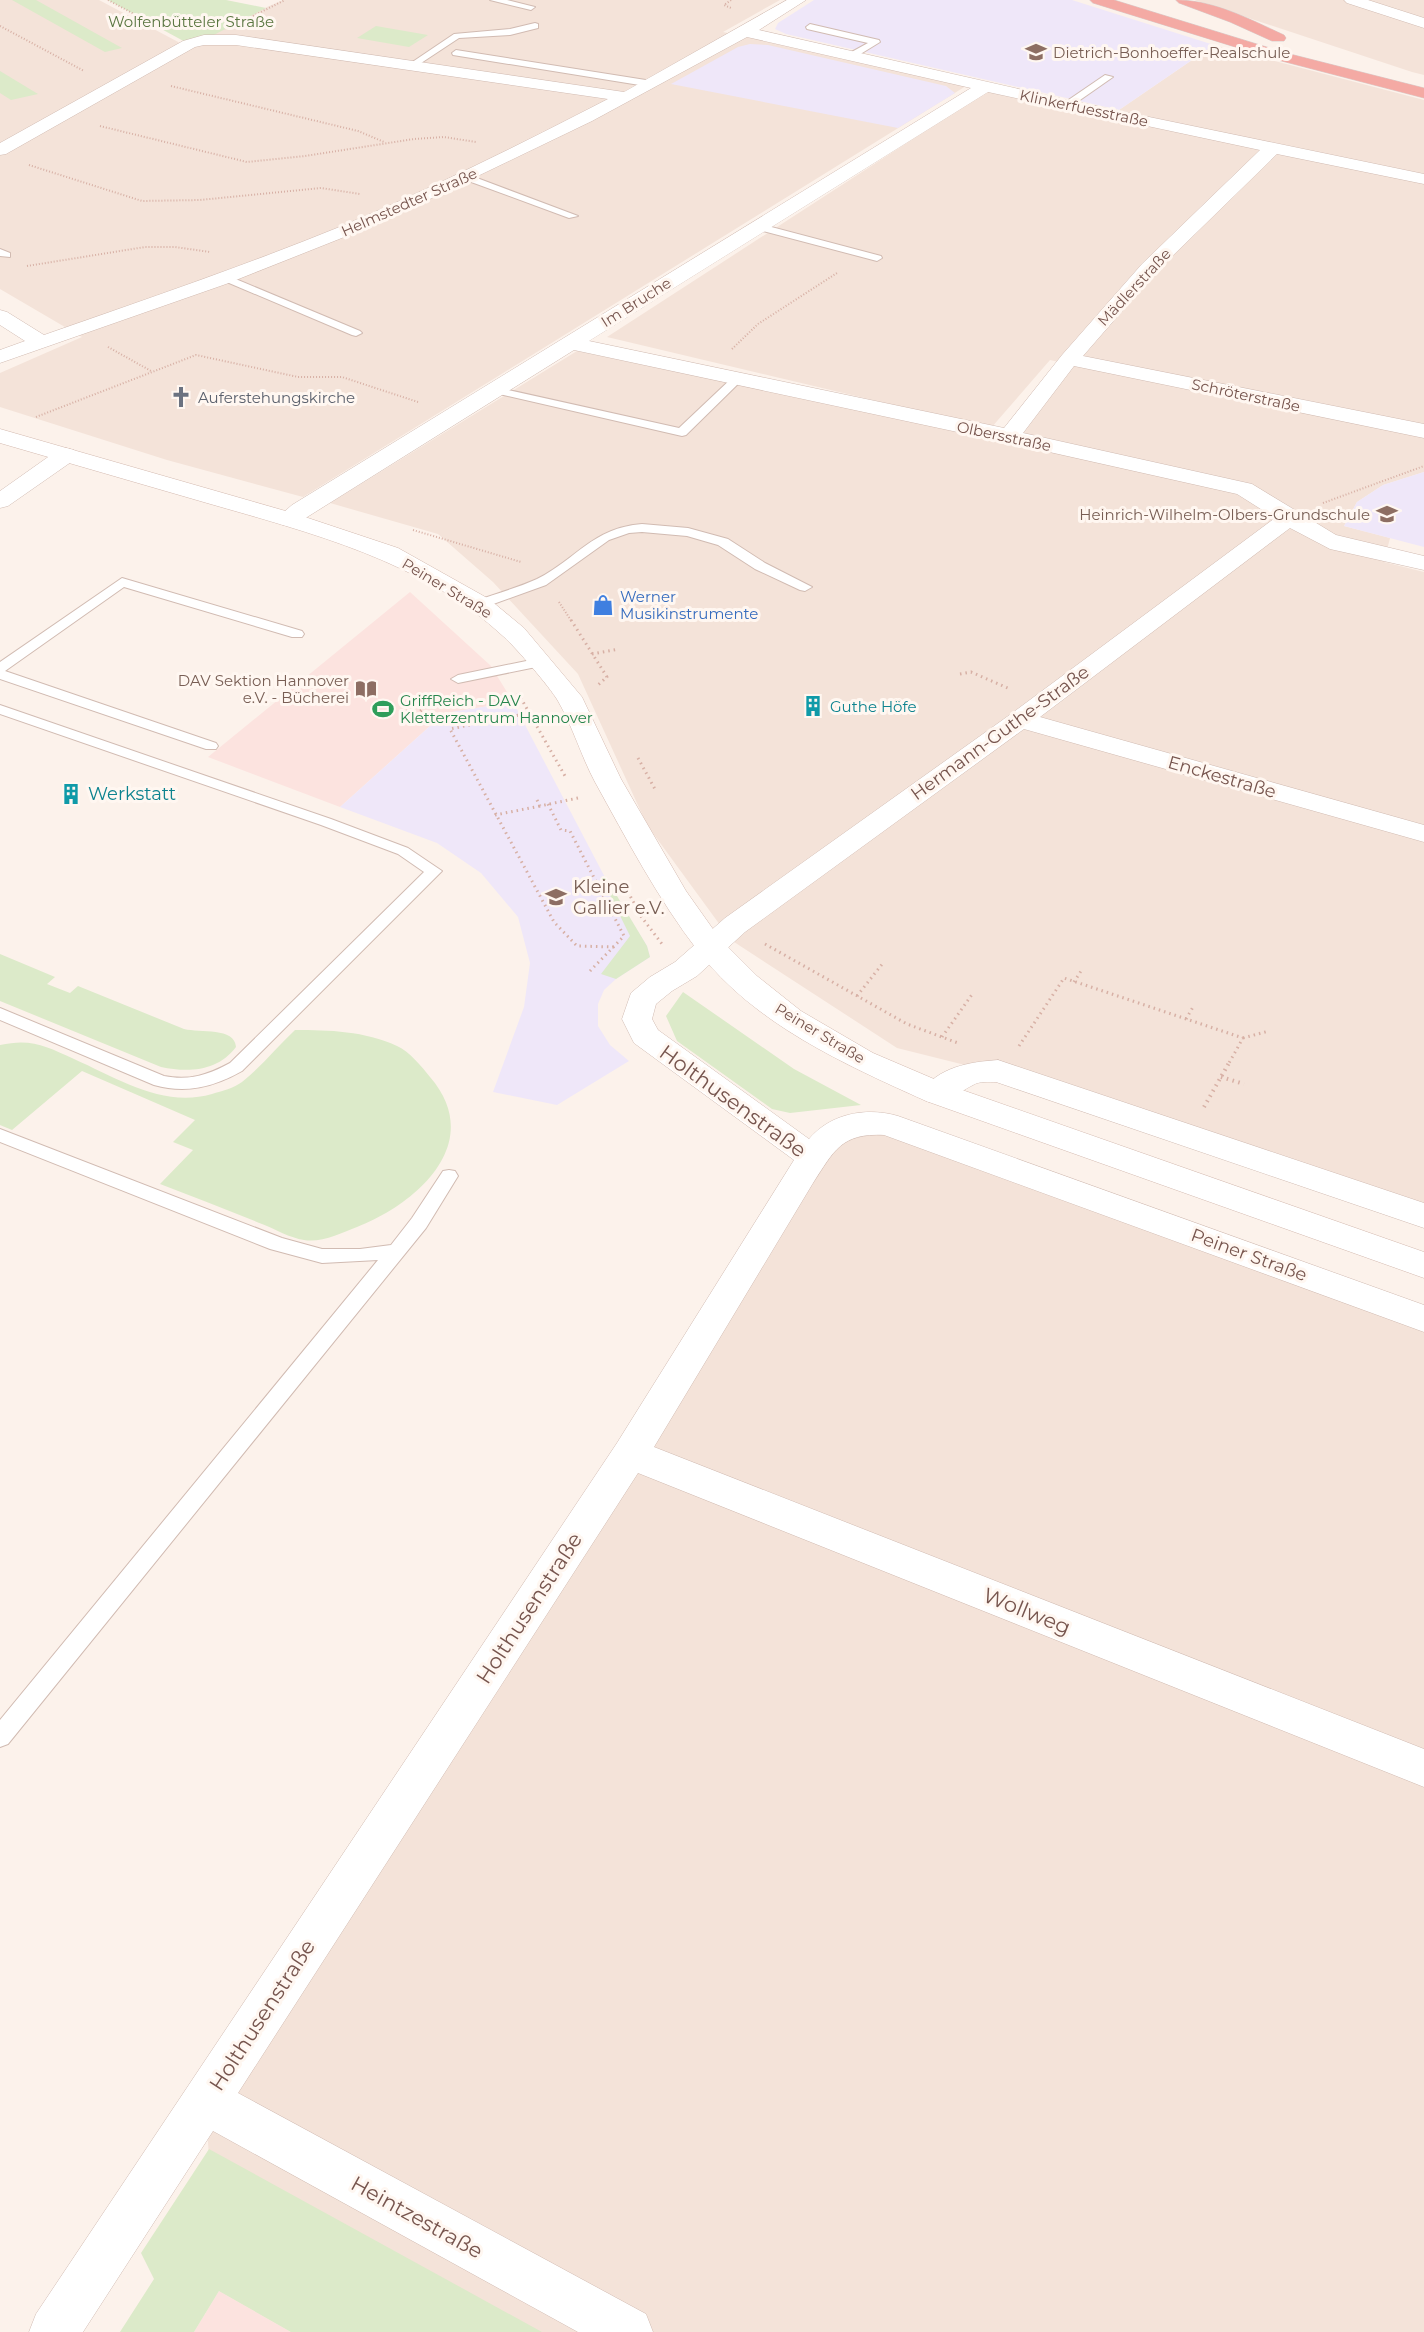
<svg xmlns="http://www.w3.org/2000/svg" width="1424" height="2332" font-family="Montserrat,sans-serif">
<rect width="100%" height="100%" fill="#fcf2eb"/>
<g fill="#f4e3d9">
<path d="M0,0h99l83,44 101,-44h497l-57,32 243,54 -663,411 -136,-37 -167,-53v-34l82,-36 -82,-48z"/>
<path d="M1194,0h230v75l-12,-3z"/>
<path d="M1214,45l210,55v372l-41,13 -26,17 -13,24 46,12 -6,24 40,10v653l-447,-157 -80,-20 -166,-108 -84,-115 -69,-151 -85,-92 -55,-48 -108,-31 247,-152 426,90 69,-76 -22,-5 -59,68 -384,-91 380,-246 98,21 34,-2z"/>
<path d="M867,1122l557,197v1013h-1133l-72,-41 -14,-189 596,-927z"/>
</g>
<g fill="#fce3df">
<path d="M410,592l81,74 22,36 -61,10 -22,14 -90,81 -132,-50z"/>
<path d="M219,2291l72,41h-97z"/>
</g>
<g fill="#efe7f9">
<path d="M814,0h258l142,45 -95,65 -333,-76 -11,-5 3,-6z"/>
<path d="M750,44l18,1 178,41 9,7 -57,35 -227,-44 67,-37z"/>
<path d="M1424,472v75l-80,-21 13,-24 26,-17z"/>
<path d="M513,702l96,183 38,61 3,11 -34,22 -12,11 -6,14v22l12,19 19,16 -72,44 -64,-13 31,-85 6,-44 -12,-46 -37,-44 -44,-30 -97,-36 90,-81 22,-14z"/>
</g>
<g fill="#dceac9">
<path d="M12,0h24l86,48 -17,4z"/>
<path d="M108,0h118l40,8 -62,32 -15,4z"/>
<path d="M376,26l52,9 -19,12 -52,-9z"/>
<path d="M0,71l38,23 -27,6 -11,-7z"/>
<path d="M605,876l42,70 3,11 -34,22 -15,-5 29,-38 -29,-59z"/>
<path d="M0,954l55,23 -8,7 23,9 8,-7 106,43c16,4 51,-2 52,18 -18,24 -47,26 -75,20l-161,-66z"/>
<path d="M683,992l111,77 67,36 -71,8 -18,-4 -95,-68 -11,-25z"/>
<path d="M295,1030c34,0 70,1 102,16 13,6 24,20 33,31 56,65 -12,126 -73,150 -15,6 -36,16 -53,13 -14,-2 -29,-11 -42,-16 -34,-14 -68,-27 -102,-40l33,-34 -20,-8 22,-22 -113,-49 -70,59 -12,-5v-80c31,-7 46,1 74,14 45,20 89,49 138,35 10,-3 22,-6 30,-12 19,-15 35,-35 53,-52z"/>
<path d="M209,2149l333,183h-251l-72,-41 -25,41h-74l34,-53 -13,-26z"/>
</g>
<g fill="none" stroke-linecap="round" stroke-linejoin="round">
<defs>
<g id="lane">
<path d="M490,0h17l28,7 -4,3z"/>
<path d="M535,23l3,1v4l-28,7 -51,3 -47,31 -7,-2 49,-33 56,-5z"/>
<path d="M810,24l69,16 1,2 -26,16h-6v-4l20,-11 -61,-14 -1,-2z"/>
<path d="M456,50l196,31 5,3 -5,3 -199,-32 -1,-2z"/>
<path d="M1105,75l8,2 -43,30h-6v-4z"/>
<path d="M463,175h6l109,41 -9,2 -106,-39z"/>
<path d="M756,223l125,33 1,2 -5,3 -125,-33v-4z"/>
<path d="M0,249l10,4v4l-10,-1z"/>
<path d="M226,275l134,56 2,2 -6,3 -4,-1 -130,-55 -1,-2z"/>
<path d="M737,376l6,3 -2,2 -55,54 -4,1 -187,-43 -6,-3 6,-3 184,41 54,-51z"/>
<path d="M642,524l46,4 40,11 37,24 47,24 -7,4 -5,-1 -45,-21 -37,-24 -31,-9 -45,-4 -13,1 -20,7 -63,45 -61,22 -5,1 -7,-4 2,-3c20,-7 42,-13 62,-22 40,-20 55,-51 105,-55z"/>
<path d="M122,578l180,53 2,3 -2,3h-10l-168,-50 -119,84 211,72 2,3 -2,3h-10l-206,-70v-17z"/>
<path d="M541,658l7,4 -2,3 -88,18 -7,-4 7,-4z"/>
<path d="M0,705l331,114 77,29 34,23 -200,200c-28,16 -56,23 -88,14l-154,-65v-12l164,68c25,5 44,-1 66,-13l194,-191 -26,-18 -77,-29 -321,-111z"/>
<path d="M0,1129l282,109 40,11h38l31,-4 21,-27 31,-47 6,-1 6,1 3,5 -32,52 -418,516 -8,3v-27l378,-460 -56,3 -52,-14 -270,-107z"/>
</g>
<g id="street">
<path d="M787,0h19l-47,30 308,70 357,74v10l-147,-30 -121,118 -73,84 341,68v14l-350,-72 -51,67 229,51 84,51 88,21v14l-94,-21 -40,-21 -250,189 384,108v17l-400,-113 -279,203 -48,44 -25,15 -16,13 -4,15 6,11 151,109c22,-26 58,-32 89,-23l526,189v27l-540,-197c-43,-2 -50,16 -71,48l-159,264 770,302v38l-786,-314 -400,620 408,221 7,18h-75l-365,-201 -130,201h-54l7,-18 581,-871 177,-283 -160,-117 -12,-24 9,-26 19,-16 25,-15 50,-44 286,-204 264,-196 -38,-24 -228,-51 -435,-93 -278,174 -8,2 -8,-2 -4,-5 16,-14 679,-417 -224,-51 -155,84 -210,101 -156,62 -226,79v-13l25,-9 -25,-16v-15l7,2 37,23c100,-35 200,-69 298,-109 91,-38 179,-82 266,-127l-372,-54h-32l-9,2 -189,107 -6,1v-12l183,-102 21,-6h32l388,57zM988,92l272,58 -118,114 -80,91 -58,73 -415,-87z"/>
<path d="M1344,0h24l56,18v10l-77,-25z"/>
<path d="M66,448l8,2 3,5 -3,5 -66,46 -8,2v-17l58,-41z"/>
<path d="M998,1060l426,143v25l-428,-146c-7,0 -17,-1 -23,3 -18,9 -27,22 -47,16l-5,-8c16,-26 49,-31 77,-33z"/>
</g>
<path id="secondary" d="M0,429l296,85 102,34 91,51 35,29 58,69 39,82 65,112 34,48 37,37 44,35 72,42 75,32 476,167v26l-498,-177c-82,-37 -172,-77 -228,-150 -40,-52 -71,-111 -103,-169 -14,-26 -22,-55 -37,-81 -9,-15 -41,-52 -54,-64 -81,-76 -193,-104 -297,-134 -69,-20 -138,-40 -207,-60z"/>
<g id="highway">
<path d="M1090,0h24l172,53 138,35v10l-150,-39 -181,-56z"/>
<path d="M1176,0c38,0 73,19 108,35l2,3 -2,3h-12l-42,-19 -51,-19z"/>
</g>
</defs>
<use href="#lane" stroke="#d1bbb2" stroke-width="2"/>
<use href="#street" stroke="#d1bbb2" stroke-width="1"/>
<use href="#secondary" stroke="#d4bab0" stroke-width="1"/>
<use href="#highway" stroke="#d9cfcd" stroke-width="1"/>
<g stroke="#d7b0a5" stroke-width="2" stroke-dasharray="1 2" stroke-linecap="butt">
<path d="M108,0l54,29"/>
<path d="M731,0l-7,5 7,3"/>
<path d="M253,16l32,-16"/>
<path d="M0,26l84,45"/>
<path d="M171,86l187,45 26,11"/>
<path d="M100,126l147,36 58,-6 109,-17 30,-2 32,5"/>
<path d="M29,165l113,36 58,-1 121,-12 39,6"/>
<path d="M27,266l118,-19h30l35,5"/>
<path d="M108,347l43,24"/>
<path d="M732,349l26,-25 79,-51"/>
<path d="M36,417l160,-62 102,22h44l76,25"/>
<path d="M1323,503l101,-37"/>
<path d="M413,530l108,32"/>
<path d="M559,602l13,20"/>
</g>
<g stroke="#d7b0a5" stroke-width="3" stroke-dasharray="1.5 4" stroke-linecap="butt">
<path d="M571,620l36,57 -9,8"/>
<path d="M592,654l27,-5"/>
<path d="M960,674l11,-2 39,17"/>
<path d="M518,693l47,83"/>
<path d="M406,711l10,4 23,-20"/>
<path d="M529,713l-79,16 104,193 23,24 38,1"/>
<path d="M638,758l18,33"/>
<path d="M537,800l3,6 38,-8"/>
<path d="M548,804l13,26 9,1 54,105 -34,35"/>
<path d="M495,815l45,-9"/>
<path d="M623,882l17,33 22,29"/>
<path d="M765,944l142,80 51,19"/>
<path d="M1074,982l7,-11"/>
<path d="M857,996l26,-33"/>
<path d="M1186,1019l7,-12"/>
<path d="M942,1037l31,-44"/>
<path d="M1243,1038l26,-7"/>
<path d="M1019,1046l45,-68 179,60 -14,25"/>
</g>
<g stroke="#d7b0a5" stroke-width="4" stroke-dasharray="1.5 4.5" stroke-linecap="butt">
<path d="M1221,1077l23,7"/>
<path d="M1204,1107l26,-46"/>
</g>
<use href="#lane" fill="#fff" fill-rule="evenodd"/>
<use href="#street" fill="#fff" fill-rule="evenodd"/>
<use href="#secondary" fill="#fff" fill-rule="evenodd"/>
<use href="#highway" fill="#f4aaa4" fill-rule="evenodd"/>
</g>
<defs>
<symbol id="school-bare" viewBox="-9 -9 18 18"><path d="M0-5L7-2L0 1L-7-2ZM-4 1L0 2.5L4 1V4Q0 6-4 4Z" fill="#8d6e63" stroke="#fff7f1" stroke-width="2.5" paint-order="stroke"/></symbol>
<symbol id="church-bare" viewBox="-9 -9 18 18"><path d="M-1.2-6h2.4v3.5h3.3v2.4h-3.3V6h-2.4V-.1h-3.3v-2.4h3.3Z" fill="#6b7280" stroke="#fff7f1" stroke-width="2.5" paint-order="stroke"/></symbol>
<symbol id="shop-bare" viewBox="-9 -9 18 18"><path d="M-5-2.5h2.3a2.7 3.5 0 0 1 5.4 0H5L5.5 6h-11ZM-1.5-2.5h3a1.5 2.3 0 0 0-3 0Z" fill="#3f7fe0" stroke="#fff7f1" stroke-width="2.5" paint-order="stroke"/></symbol>
<symbol id="library-bare" viewBox="-9 -9 18 18"><path d="M-6-4Q-3-5.5-.7-3.5V5Q-3 3-6 4ZM6-4Q3-5.5 .7-3.5V5Q3 3 6 4Z" fill="#8d6e63" stroke="#fff7f1" stroke-width="2.5" paint-order="stroke"/></symbol>
<symbol id="building-bare" viewBox="-9 -9 18 18"><path d="M-4-6H4V6H1V3H-1V6H-4ZM-2.5-4.3h1.7v1.8h-1.7ZM.8-4.3h1.7v1.8H.8ZM-2.5-1h1.7V.8h-1.7ZM.8-1h1.7V.8H.8Z" fill="#0f9aa8" stroke="#fff7f1" stroke-width="2.5" paint-order="stroke"/></symbol>
<symbol id="stadium-bare" viewBox="-9 -9 18 18"><path d="M0-5a6.5 5 0 1 0 0 10a6.5 5 0 1 0 0-10ZM-3.5-1.8h7v3.6h-7Z" fill="#2e9e5b" stroke="#fff7f1" stroke-width="2.5" paint-order="stroke"/></symbol>
</defs>
<g fill-rule="evenodd">
<use href="#school-bare" x="1021" y="37" width="30" height="30"/>
<use href="#church-bare" x="166" y="382" width="30" height="30"/>
<use href="#school-bare" x="1372" y="499" width="30" height="30"/>
<use href="#shop-bare" x="588" y="590" width="30" height="30"/>
<use href="#library-bare" x="351" y="674" width="30" height="30"/>
<use href="#building-bare" x="798" y="691" width="30" height="30"/>
<use href="#stadium-bare" x="368" y="694" width="30" height="30"/>
<use href="#building-bare" x="56" y="779" width="30" height="30"/>
<use href="#school-bare" x="541" y="882" width="30" height="30"/>
</g>
<g text-anchor="middle" dominant-baseline="central" stroke-width="6" stroke-linejoin="round" paint-order="stroke">
<g font-size="15" fill="#5b7742" stroke="#fff7f1">
<text x="191" y="21">Wolfenbütteler Straße</text>
</g>
<g font-size="15" fill="#785e54" stroke="#fff7f1" text-anchor="end">
<text x="1053" y="52" text-anchor="start">Dietrich-Bonhoeffer-Realschule</text>
<text x="1370" y="514">Heinrich-Wilhelm-Olbers-Grundschule</text>
<text x="349" y="680">DAV Sektion Hannover<tspan x="349" dy="17">e.V. - Bücherei</tspan></text>
</g>
<g font-size="15" fill="#77554e" stroke="#fff7f1">
<text transform="translate(1084 108) rotate(12)">Klinkerfuesstraße</text>
<text transform="translate(409 202) rotate(-24)">Helmstedter Straße</text>
<text transform="translate(1134 287) rotate(-47)">Mädlerstraße</text>
<text transform="translate(636 302) rotate(-32)">Im Bruche</text>
<text transform="translate(1246 395) rotate(12)">Schröterstraße</text>
<text transform="translate(1004 436) rotate(12)">Olbersstraße</text>
<text transform="translate(447 588) rotate(31)">Peiner Straße</text>
<text transform="translate(820 1033) rotate(31)">Peiner Straße</text>
</g>
<g font-size="15" fill="#5b616d" stroke="#fff7f1" text-anchor="start">
<text x="198" y="397">Auferstehungskirche</text>
</g>
<g font-size="15" fill="#366cbe" stroke="#fff7f1" text-anchor="start">
<text x="620" y="596">Werner<tspan x="620" dy="17">Musikinstrumente</tspan></text>
</g>
<g font-size="15" fill="#27864d" stroke="#fff7f1" text-anchor="start">
<text x="400" y="700">GriffReich - DAV<tspan x="400" dy="17">Kletterzentrum Hannover</tspan></text>
</g>
<g font-size="15" fill="#0d838f" stroke="#fff7f1" text-anchor="start">
<text x="830" y="706">Guthe Höfe</text>
</g>
<g font-size="18" fill="#77554e" stroke="#fff7f1">
<text transform="translate(1000 733) rotate(-36)">Hermann-Guthe-Straße</text>
<text transform="translate(1222 777) rotate(16)">Enckestraße</text>
<text transform="translate(1249 1255) rotate(20)">Peiner Straße</text>
</g>
<g font-size="18" fill="#0d838f" stroke="#fff7f1" text-anchor="start">
<text x="88" y="794">Werkstatt</text>
</g>
<g font-size="18" fill="#785e54" stroke="#fff7f1" text-anchor="start">
<text x="573" y="887">Kleine<tspan x="573" dy="21">Gallier e.V.</tspan></text>
</g>
<g font-size="21" fill="#77554e" stroke="#fff7f1">
<text transform="translate(733 1101) rotate(36)">Holthusenstraße</text>
<text transform="translate(529 1608) rotate(-57)">Holthusenstraße</text>
<text transform="translate(1027 1611) rotate(22)">Wollweg</text>
<text transform="translate(262 2015) rotate(-57)">Holthusenstraße</text>
<text transform="translate(417 2217) rotate(29)">Heintzestraße</text>
</g>
</g>
</svg>
